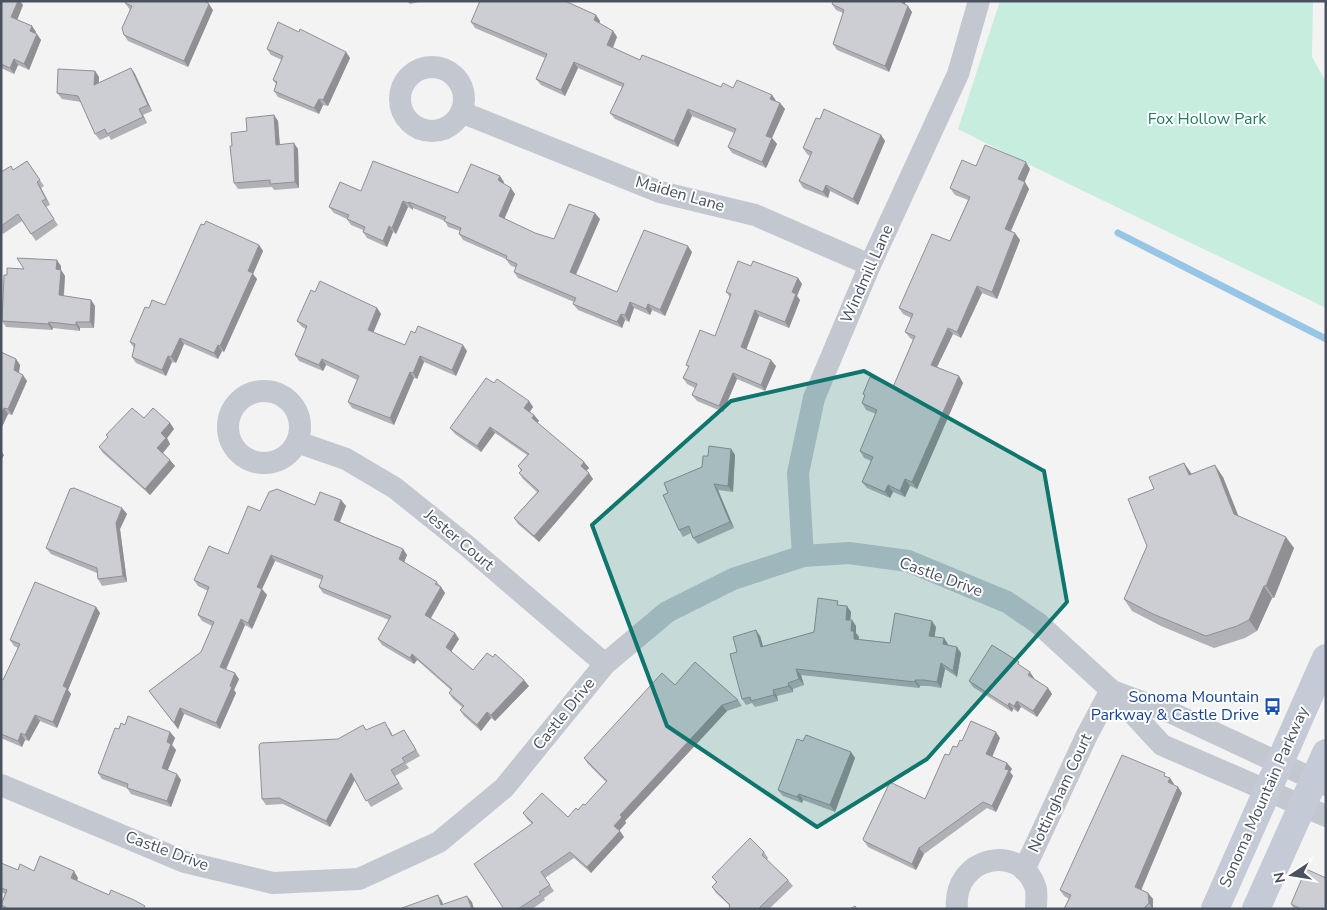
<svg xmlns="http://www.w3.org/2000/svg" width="1327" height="910" font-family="'Nunito Sans',sans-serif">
<rect width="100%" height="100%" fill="#f4f3f3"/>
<path fill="#c6eddd" d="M1000,1h313l-1,56 14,25v226c-123,-60 -246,-117 -368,-179z"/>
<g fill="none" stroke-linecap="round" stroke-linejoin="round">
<path stroke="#97c5e6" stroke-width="7" d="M1118,233l208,106"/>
<g stroke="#c2c7d0" stroke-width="22">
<circle cx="432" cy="99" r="32"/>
<path d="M461,112l199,80 95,23 115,50"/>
<circle cx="264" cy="427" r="36"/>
<path d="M297,442l49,17 49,29 71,57 139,119"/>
<path d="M803,556l-5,-83 16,-75 56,-133 88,-191 21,-73"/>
<path d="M1115,692l57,21 154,72"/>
<path d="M1,785l184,77 88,21 86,-4 80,-37 65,-54 101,-124 62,-52 66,-33 70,-23 46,-3 59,8 99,41 31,21 73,67 51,55 164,71"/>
<path d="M1024,870l63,-135 24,-45"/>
<path d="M957,909c-5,-53 65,-68 79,-20 1,6 0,14 0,20"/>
</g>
<g stroke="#c5cad7" stroke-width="28">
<path d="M1215,909l111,-251"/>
<path d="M1256,909l70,-156"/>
</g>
</g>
<g fill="#b0b1b6">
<path d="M1,1l22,4 -6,15 15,6 4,6v2l5,6 -12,30 -11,-5 -4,9 -13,-6z"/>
<path d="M407,1h16l-13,3z"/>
<path d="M833,1h73l-1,3 7,8 -23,60 -52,-22 -4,-6 10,-31 -7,-3 -4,-6z"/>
<path d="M125,3l88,7 -25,57 -60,-26 -4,-6 6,-25z"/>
<path d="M596,15l4,6 -1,2 14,8 4,6 -4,11 27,12 81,27 12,1 39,7 4,6 4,2 5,6 -13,29 5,6 -11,24 -34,-15 -4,-6 6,-14 -42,-17 -14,31 -63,-28 -5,-6 12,-26 -44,-19 -13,28 -24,-11 -5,-6 9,-21 -70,-30 -4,-6z"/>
<path d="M267,49l79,3 4,6 -22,48 -5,-1 -4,9 -41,-17 -4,-6 2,-7 -3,-4 9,-20 -11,-5z"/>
<path d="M131,68l4,6 17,37 -9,4 4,8 -36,17 -2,-4 -9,4 -5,-6 -14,-32 -19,-3 -5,-6 38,-22 4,6v6z"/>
<path d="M274,115l4,6 2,23 18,5 1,39 -25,2 -2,-3 -34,2 -4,-6 -2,-37 15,-15z"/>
<path d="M820,119l61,16 4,6 -27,64 -28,-14 -2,7 -25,-10 -4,-7 11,-25 -3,-2 -4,-6z"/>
<path d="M27,161l17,25 -3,2 9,17 -4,2 12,18 -22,16 -14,-20 -19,13 -2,-3v-59l12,-2z"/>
<path d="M976,166l54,3 -6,13 5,7 -18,42 9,9 -23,59 -15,-6 -21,45 -8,-4 -16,33 22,9 4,7 -46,106 -7,-3 -5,11 -12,-5 -3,6 -23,-10 -5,-6 9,-21 -7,-3 -4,-7 16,-37 -10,-4 -4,-7 3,-7 -2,-2 30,-7 20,-47 -3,-2 -5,-6 6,-14 -8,-4 -4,-6 51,-67 18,-41 -13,-5 -5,-7z"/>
<path d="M504,182l-1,1 12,11 -11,24 31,15 19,6 46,-20 -24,56 41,17 75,-40 -27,64 -13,-6 -2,5 -16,-7 -5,14 -4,-2 -3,8 -44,-18 -5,-6 1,-2 -56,-24 -4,-6 2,-4 -6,-3 -4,-6 -43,-19 -4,-6 1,-3 -12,-4 -3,-6 -32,-13v2l-5,-3 -12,27 -3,-2 -6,15 -20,-9 -4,-6v-2l-12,-5 -4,-6 -13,-6 -5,-6 32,-16 97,2z"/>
<path d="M259,245l4,6 -10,23 4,5 -33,73 -2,-1 -4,8 -34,-15 -8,19 -4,-1 -6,14 -30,-13 -4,-6 2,-9 -4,-6 35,-37z"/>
<path d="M61,266v4l4,6 -1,20 27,4 4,6 -1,22h-14v3l-27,-3 -1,2 -46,-3 -4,-6 5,-46 17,-6z"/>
<path d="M751,266l47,12 4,6 -5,12 3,4 -11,28 -30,-12 -13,33 30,17 -11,25 -28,-12 -14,33 -26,-11 -5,-6 3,-7 -8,-4 -4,-6 5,-11 -2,-2 29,-29 15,-39 -4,-5z"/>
<path d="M315,292l62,16 4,6 -8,18 32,13 62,6 -11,25 -32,-14 -7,17 -3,-1 -20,47 -42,-17 -4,-6 9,-22 -31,-15 -3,6 -24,-10 -4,-6 11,-26 -4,-2 -5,-6z"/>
<path d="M1,352l15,7 4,6 -1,8 8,8 -15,34 -4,-1 -7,15z"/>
<path d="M529,401l4,6 -3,5 4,3 5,6 -2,2 47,39 5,6 -3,3 7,8 -54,63 -21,-18 -4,-6 23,-26 -14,-13 -4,-6 2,-2 -3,-5 9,-11 -32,-22 -14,19 -26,-18 -5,-6z"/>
<path d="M170,423l4,6 -7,9 3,6 -7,9 12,13 -25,29 -47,-42 -4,-6z"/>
<path d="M731,449l4,6 -2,37 -15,-2 16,38 -36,16 -5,-6 -2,-5 -8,4 -4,-7 -11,-37 34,-26 6,-11z"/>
<path d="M1184,463l8,11 31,3 15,39 56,32 -20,50h-2l-15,33 -12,7 -31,10 -53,-22 -29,-15 -8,-12 23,-53 7,-57z"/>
<path d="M341,500l5,6 -6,16 63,27 4,6 -3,7 33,20 4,5 4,6 -14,25 28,21 -8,13 22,18 56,16 -34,35 -4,-3 -10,13 -17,-15 -4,-6 2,-3 -9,-8 -4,-6 2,-3 -34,-30 -3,4 -32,-19 -4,-6 11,-19 -66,-27 -4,-6 3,-7 -47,-19 -13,28 5,6 -15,34 -7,-4 -19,45 13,9 -5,11 2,3 -16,36 -36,-15 -6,15 -29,-38 52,-39 11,-26 -10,-5 -4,-6 10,-24 -10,-5 -4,-6 34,-26 32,-43 55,-6z"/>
<path d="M122,508l5,6 -7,15 7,53 -25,4 -4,-7 -1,-6 -46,-19 -5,-6z"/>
<path d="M840,605l11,7 -1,8h2l4,6v7l3,4 -1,2 32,4 46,-16 -2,10 10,1 4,7 13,8 -4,24 -12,-8 -4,19 -12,-2h-9l-1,2 -118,-13 3,10 -11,4v3l-16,4 1,5 -23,6 -3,-4 -6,2 -4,-6 -5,-47 23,-16 3,10 51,-14z"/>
<path d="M96,607l4,6 -32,77 3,4 -14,34 -17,-7 -11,20 -4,-1 -3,7 -21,-9v-59l2,1 15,-32 -4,-2 -4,-6z"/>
<path d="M1023,668l11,10v1l14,9 4,6 -15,23 -16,-10 -3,5 -5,-3 -1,3 -39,-25 -4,-6z"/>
<path d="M675,685l63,15 4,6 -15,5 -102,110 1,2 -7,8 5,6 -33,36 -17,-15 -29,20 9,13 -10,7 1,2 -13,9h-28l28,-85 -5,-5 -4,-6 45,4 17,-12 21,-23 -18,-18 -4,-6z"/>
<path d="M125,725l45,7 5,6 -3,7 4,5 -8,20 13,10 -10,27 -40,-13 -4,-6 -25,-9 -4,-6 21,-44z"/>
<path d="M389,728l4,8h15l12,20 -14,8 3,4 -14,8 8,13 -32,18 -16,-27 -25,47 -47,-23 -17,1 -4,-6 76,-60 28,-9z"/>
<path d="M1000,738l-8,18 15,7 5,6 -2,3 3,4 -17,36 -9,-4 -63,46 -8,16 -48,-23 -4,-6 61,-42 24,-44 13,-14z"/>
<path d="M803,741l48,11 4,6 -20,54 -32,-12 -1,3 -19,-7 -5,-6z"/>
<path d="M1169,778h1l4,7 4,2 4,6 -41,96 7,4 5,6v10h-89l5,-10 -5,-3 -4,-6z"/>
<path d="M764,852l4,6 -1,2 21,20 5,6 -24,23h-39l-1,-3h1l-14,-13 -4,-6 4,-5 -4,-5z"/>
<path d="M1,863l17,7 16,1 44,7 -1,3 32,14 38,14h-143l-3,-4v-2l4,-9 -4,-2z"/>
<path d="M1291,904l35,5h-32z"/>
</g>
<g fill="#909094">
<path d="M18,1h2l3,4 -7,18 -5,-6z"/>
<path d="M899,1h7l-3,7z"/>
<path d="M209,4l4,6 -25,57 -4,-6z"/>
<path d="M908,6l4,6 -23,60 -4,-6z"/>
<path d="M596,15l4,6 -2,5 -4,-6z"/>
<path d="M32,26l4,6 -2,5 -4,-6z"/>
<path d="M613,31l4,6 -6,14 -4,-6z"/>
<path d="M37,34l4,6 -12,30 -5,-6z"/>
<path d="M346,52l4,6 -22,48 -5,-6z"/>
<path d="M14,59l4,6 -4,9 -4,-6z"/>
<path d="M574,62l4,6 -13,28 -4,-6z"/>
<path d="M131,68l4,6 17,37 -4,-6z"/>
<path d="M95,71l4,6 -1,14 -4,-6z"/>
<path d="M772,95l4,6 -1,4 -5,-6z"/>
<path d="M319,99l4,6 -4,9 -5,-6z"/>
<path d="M780,103l5,6 -15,33 -4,-6z"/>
<path d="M139,109l4,6 4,8 -4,-6z"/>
<path d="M688,109l4,7 -14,31 -4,-6z"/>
<path d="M274,115l4,6 2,30 -4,-6z"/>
<path d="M881,135l4,6 -27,64 -5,-6z"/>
<path d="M772,138l5,6 -11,24 -4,-6z"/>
<path d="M294,143l4,6 1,39 -4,-6z"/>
<path d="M1026,162l4,7 -7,17 -5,-7z"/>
<path d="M500,176l4,6 -2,4 -4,-6z"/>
<path d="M37,182l4,6 9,17 -4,-6z"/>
<path d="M1025,182l4,7 -20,46 -4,-6z"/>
<path d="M826,185l4,6 -2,7 -5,-6z"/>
<path d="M511,188l4,6 -12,28 -4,-6z"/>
<path d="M403,201l5,6 -12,27 -4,-6z"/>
<path d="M409,202l4,6v2l-5,-7z"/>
<path d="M595,213l5,6 -26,59 -4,-6z"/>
<path d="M389,226l4,6 -6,15 -4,-6z"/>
<path d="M1015,233l5,7 -23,59 -5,-7z"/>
<path d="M259,245l4,6 -10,23 4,5 -33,73 -4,-6 28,-75z"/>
<path d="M688,246l4,6 -27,64 -5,-6z"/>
<path d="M57,260l4,6v4l4,6 -2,26 -4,-7 -3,-26z"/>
<path d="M798,278l4,6 -5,12 3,4 -11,28 -4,-6 7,-30z"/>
<path d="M977,286l5,7 -21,45 -4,-6z"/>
<path d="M91,300l4,6 -1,22 -4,-6z"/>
<path d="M630,302l4,6 -5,14 -4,-7z"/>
<path d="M648,304l4,6 -2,5 -4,-6z"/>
<path d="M377,308l4,6 -9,22 -4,-6z"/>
<path d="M755,310l4,6 -14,37 -4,-6z"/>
<path d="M621,314l4,6 -3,8 -5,-6z"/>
<path d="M49,322l4,6 -1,2 -4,-6z"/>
<path d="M76,322l4,6v3l-4,-6z"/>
<path d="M948,328l5,6 -18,37 -4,-6z"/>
<path d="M180,338l4,6 -8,19 -5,-6z"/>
<path d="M218,345l4,6 -4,8 -4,-6z"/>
<path d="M463,345l4,6 -11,25 -4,-6z"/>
<path d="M168,356l4,6 -6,14 -4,-6z"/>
<path d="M420,356l4,6 -7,17 -4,-6z"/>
<path d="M16,359l4,6 -2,12 -4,-7z"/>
<path d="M322,359l4,6 -3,6 -4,-6z"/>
<path d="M771,360l5,6 -11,25 -4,-6z"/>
<path d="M410,372l4,6 -20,47 -4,-7z"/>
<path d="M733,373l4,6 -14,33 -4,-6z"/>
<path d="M23,375l4,6 -15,34 -4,-6z"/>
<path d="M959,376l4,7 -46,106 -5,-7z"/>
<path d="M529,401l4,6 -5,7 -4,-6z"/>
<path d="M4,408l4,6 -7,15v-16z"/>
<path d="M534,415l5,6 -3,3 -4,-6z"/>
<path d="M170,423l4,6 -7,9 3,6 -8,10 -5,-6 4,-15z"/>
<path d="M490,427l5,6 -14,19 -4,-6z"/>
<path d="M731,449l4,6 -2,37 -5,-6z"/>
<path d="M1,451l3,4 -3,6z"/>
<path d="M170,460l5,6 -25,29 -5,-6z"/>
<path d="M584,462l5,6 -4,4 -4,-6z"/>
<path d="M1184,463l8,12h-3z"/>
<path d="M1215,465l8,12 19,48 -8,-11z"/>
<path d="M589,473l4,6 -54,63 -5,-6z"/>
<path d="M905,479l5,7 -5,11 -5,-6z"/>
<path d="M714,484l4,6 16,38 -4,-6z"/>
<path d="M888,485l5,7 -3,6 -5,-6z"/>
<path d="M341,500l5,6 -8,20 -4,-6z"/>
<path d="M122,508l5,6 -7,15 7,53 -4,-6 -7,-53z"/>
<path d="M1286,537l8,11 -20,50 -8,-12z"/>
<path d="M403,549l4,6 -4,10 -4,-6z"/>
<path d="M271,555l4,6 -13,28 5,6 -15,34 -4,-6 9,-36z"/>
<path d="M1264,586l8,12 -15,33 -8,-11z"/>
<path d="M441,587l4,6 -16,28 -4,-6z"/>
<path d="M847,606l4,6 -1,14 -4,-6z"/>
<path d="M96,607l4,6 -32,77 3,4 -14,34 -4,-6 10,-36z"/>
<path d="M241,619l4,6 -21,48 -4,-6z"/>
<path d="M852,620l4,6v7l3,4 -1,8 -4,-6 -3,-8z"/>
<path d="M932,621l4,6 -2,15 -5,-6z"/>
<path d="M756,630l4,6 5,17 -4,-6z"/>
<path d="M455,633l4,6 -9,14 -4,-6z"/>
<path d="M944,638l4,6 -1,6 -4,-6z"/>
<path d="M957,647l4,6 -4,24 -4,-6z"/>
<path d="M412,654l5,6 -3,4 -4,-6z"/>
<path d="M941,663l4,6 -4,19 -4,-6z"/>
<path d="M796,669l5,6 3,10 -5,-6z"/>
<path d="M1030,672l4,6 -2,3 -4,-6z"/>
<path d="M235,673l4,6 -5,11 2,3 -16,36 -4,-6z"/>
<path d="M524,680l5,6 -34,35 -4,-6z"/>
<path d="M915,680l5,6 -1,2 -4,-6z"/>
<path d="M788,683l5,6v3l-4,-6z"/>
<path d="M1048,688l4,6 -15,23 -4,-6z"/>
<path d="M773,690l4,6 1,5 -4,-6z"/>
<path d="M1017,701l4,6 -3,5 -4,-6z"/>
<path d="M1009,703l4,6 -1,3 -4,-6z"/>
<path d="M722,705l5,6 -102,110 1,2 -8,9 -4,-6 6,-11z"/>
<path d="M180,708l4,6 -6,15 -4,-6z"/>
<path d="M487,712l4,6 -10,13 -4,-6z"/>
<path d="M35,715l5,6 -11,20 -4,-6z"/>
<path d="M170,732l5,6 -3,7 4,5 -10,24 -4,-6 5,-26z"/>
<path d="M996,732l4,6 -9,22 -5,-6z"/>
<path d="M21,733l4,7 -3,7 -4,-6z"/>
<path d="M851,752l4,6 -20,54 -5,-7z"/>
<path d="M1007,763l5,6 -2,3 3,4 -17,36 -4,-6z"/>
<path d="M351,773l4,6 -25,48 -4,-6z"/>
<path d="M177,774l4,6 -10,27 -4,-6z"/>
<path d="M1170,778l4,6 -2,4 -4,-6z"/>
<path d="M1178,787l4,6 -42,100 -5,-6z"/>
<path d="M799,794l4,6 -1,3 -5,-6z"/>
<path d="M620,831l4,6 -33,36 -4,-6z"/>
<path d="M919,848l5,6 -8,16 -4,-6z"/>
<path d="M74,871l4,7 -3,6 -4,-6z"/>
<path d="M1148,893l5,6v10l-4,-6z"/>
<path d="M438,895l4,6 3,8 -4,-4z"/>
<path d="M467,896l5,6 2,7h-2z"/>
</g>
<g fill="#cdced4" stroke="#909094">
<path d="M1,1h17l-7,16 21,9 -2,5 7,3 -13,30 -10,-5 -4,9 -9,-4z"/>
<path d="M126,1h78l5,3 -25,57 -60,-26 -2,-7 10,-22 -7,-3z"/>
<path d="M480,1h85l31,14 -2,5 19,11 -6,14 33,15 2,-5 18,7 61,25 2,-4 10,5 4,-8 35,15 -2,4 10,4 -14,33 6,2 -10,24 -34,-15 8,-18 -48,-20 -14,32 -64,-28 14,-29 -50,-22 -13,28 -25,-11 11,-25 -76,-32z"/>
<path d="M833,1h66l9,5 -23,60 -52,-22 11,-34 -12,-6z"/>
<path d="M278,22l21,10 1,-3 46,23 -23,48 -4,-1 -5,9 -40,-17 3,-9 -4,-2 10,-24 -16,-7z"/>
<path d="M131,68l17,37 -9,4 4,8 -36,17 -2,-5 -10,5 -17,-38 -21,-3 1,-24 37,2 -1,14z"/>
<path d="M824,109l57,26 -28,64 -27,-14 -3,7 -24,-11 13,-29 -9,-4 13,-30 4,1z"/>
<path d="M274,115l2,30 18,-2 1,39 -25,2v-4l-36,3 -4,-37h2l-1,-13 16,-2 -1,-13z"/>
<path d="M985,145l41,17 -8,17 7,3 -20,47 10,4 -23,59 -15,-6 -20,46 -9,-4 -17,37 28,11 -47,106 -7,-3 -5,12 -12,-6 -3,7 -23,-10 11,-25 -13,-6 17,-41 -15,-7 3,-8 -2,-1 7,-17 23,10 22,-51 -10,-4 8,-18 -14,-6 33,-74 18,7 20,-44 -20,-9 12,-28 14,6z"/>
<path d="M27,161l13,19 -3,2 9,17 -4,2 12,18 -23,15 -13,-20 -17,12v-54l10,-6 2,4z"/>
<path d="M373,161l85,32 13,-29 29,12 -2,4 13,8 -12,28 36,17 19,6 15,-35 26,9 -25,59 47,20 27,-62 44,16 -28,64 -12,-6 -2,5 -16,-7 -5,13 -4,-1 -4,8 -44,-18 3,-6 -62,-26 3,-8 -11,-5 1,-3 -48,-22 2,-6 -17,-7 2,-4 -37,-15 -1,1 -5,-2 -11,27 -3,-2 -6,15 -20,-9 2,-5 -18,-8 2,-4 -20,-8 11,-25 21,9z"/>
<path d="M206,221l53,24 -11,26 5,2 -33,73 -2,-1 -4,8 -34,-15 -9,19 -3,-1 -6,14 -30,-13 3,-13 -5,-2 15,-35 4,1 3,-8 13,5 36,-81 3,1z"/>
<path d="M17,258l40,2 -1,9 5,1 -2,25 32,5 -1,22h-14v3l-27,-3 -1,2 -46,-3 2,-46h3v-7l17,1z"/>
<path d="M738,261l13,5 2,-5 45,17 -6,14 4,2 -11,28 -30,-12 -14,37 30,13 -10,25 -28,-12 -14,33 -27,-11 5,-11 -14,-6 6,-12 -3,-1 14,-35 15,6 16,-42 -5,-2z"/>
<path d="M320,281l57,27 -9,22 37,15 6,-14 4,2 3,-7 45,19 -11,25 -32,-14 -7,17 -3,-1 -20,46 -42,-16 11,-26 -37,-17 -3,6 -24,-10 12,-29 -10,-5 14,-31 4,2z"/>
<path d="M1,352l15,7 -2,11 9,5 -15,34 -4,-1 -3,5z"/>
<path d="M486,378l8,5 3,-4 32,22 -5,7 10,7 -2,3 52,44 -3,4 8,7 -55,63 -20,-18 25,-27 -20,-18 3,-3 -4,-4 11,-12 -39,-27 -13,19 -27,-18z"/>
<path d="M132,408l12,10 9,-10 17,15 -9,10 5,5 -9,10 13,12 -25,29 -46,-42 9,-10 -2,-2z"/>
<path d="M709,446l22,3 -3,37 -14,-2 16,38 -37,16 -4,-12 -10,4 -16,-35 5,-2 -4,-10 38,-16 1,-11h5z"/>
<path d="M1184,463l5,12 26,-10 19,49 52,23 -20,49h-2l-15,34 -12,6 -31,10 -53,-22 -29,-15 23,-53 -19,-47 26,-10 -5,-12z"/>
<path d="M74,488l48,20 -6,15 7,53 -25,3 -1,-11 -51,-20 24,-59z"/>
<path d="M277,489l38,16 5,-13 21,8 -7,20 69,29 -4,10 38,23 -2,2 6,3 -16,28 30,18 -9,14 27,23 14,-17 6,4 2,-3 29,26 -33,35 -4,-3 -10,13 -17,-15 4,-4 -15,-13 3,-4 -40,-35 -2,4 -32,-19 13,-23 -72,-29 4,-11 -52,-21 -14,32 5,2 -14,34 -7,-4 -21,48 15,6 -5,13 2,1 -16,36 -36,-15 -6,15 -25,-32 52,-39 13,-30 -16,-7 11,-28 -15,-7 15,-34 19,8 20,-48 12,5 9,-19z"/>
<path d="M35,582l61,25 -33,79 4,2 -14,34 -18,-7 -10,20 -4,-2 -3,8 -17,-7v-55l2,1 17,-36 -10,-4z"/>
<path d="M818,598l20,3 -1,4 10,1 -1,14h6l-1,11h3v8l36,4 5,-30 37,8 -3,15 15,2 -1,6 14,3 -4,24 -12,-8 -4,19 -13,-2h-9v2l-119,-13 3,10 -11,4 1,3 -16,4 1,5 -23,6 -1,-4 -8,2 -12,-45 7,-2 -4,-15 23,-7 5,17 53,-15z"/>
<path d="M992,645l27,17 -1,2 12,8 -2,3 20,13 -15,23 -16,-10 -3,5 -5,-3 -1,3 -39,-25z"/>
<path d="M695,662l43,38 -16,5 -102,110 2,2 -8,9 6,5 -33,36 -17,-15 -29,20 9,13 -11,7 2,2 -23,15h-14l-30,-45 59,-41 -10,-10 19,-20 26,24 8,-9 2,2 5,-6 2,1 22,-24 -23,-23 78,-85 13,12z"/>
<path d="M128,716l42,16 -3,10 4,2 -9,24 15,6 -10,27 -40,-13 1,-4 -30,-11 17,-45 4,1 2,-6 4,2z"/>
<path d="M971,721l25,11 -10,22 21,9 -2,6 4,1 -17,36 -9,-4 -64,46 -7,16 -48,-23 -1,-2 27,-57 35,17 20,-45 4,1 4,-9 4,1 3,-7 2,1z"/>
<path d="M385,722l7,14 12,-6 12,20 -14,8 3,4 -14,8 8,13 -33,18 -15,-28 -25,48 -47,-23 -17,1 -3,-54 2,-2 77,-4 25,-14 3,5z"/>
<path d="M806,735l45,17 -21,53 -31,-11 -2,3 -19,-7 19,-51 6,2z"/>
<path d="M1122,755l43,18 -1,3 6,2 -2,4 10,5 -43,100 13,6 1,10 -6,6h-79l7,-14 -11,-5z"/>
<path d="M750,838l14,14 -2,3 26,25 -30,29h-27l-2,-3 1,-1 -18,-18 5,-5 -5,-5z"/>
<path d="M40,856l34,15 -3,7 38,17 2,-5 23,10 11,6 -2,3h-134l-8,-4 6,-15 -6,-2v-25l17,7 2,-6 14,7z"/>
<path d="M1306,869l20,9v31h-25l-10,-5z"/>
<path d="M438,895l3,10 26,-9 5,13h-69l-1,-1z"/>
<path d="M855,906l2,3h-7z"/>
</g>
<path fill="#0f766e" fill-opacity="0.2" stroke="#0f766e" stroke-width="4" stroke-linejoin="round" d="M864,371l180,100 23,131 -140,157 -110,68 -150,-101 -75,-201 139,-124z"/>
<defs>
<symbol id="bus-bare" viewBox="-9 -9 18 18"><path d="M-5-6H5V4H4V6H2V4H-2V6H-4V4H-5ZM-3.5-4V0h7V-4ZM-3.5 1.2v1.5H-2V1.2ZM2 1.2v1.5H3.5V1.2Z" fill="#1a4fb4" stroke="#fff" stroke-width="2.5" paint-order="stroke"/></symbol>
</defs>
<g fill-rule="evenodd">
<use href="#bus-bare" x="1260" y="694" width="25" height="25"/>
</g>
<g text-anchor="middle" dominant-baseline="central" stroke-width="4" stroke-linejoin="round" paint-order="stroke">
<g font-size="16" fill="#207d62" stroke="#fff">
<text x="1207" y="119">Fox Hollow Park</text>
</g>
<g font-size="16" fill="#4b525f" stroke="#fff">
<text transform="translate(680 194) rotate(16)">Maiden Lane</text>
<text transform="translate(867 274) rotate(-66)">Windmill Lane</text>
<text transform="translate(459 540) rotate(40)">Jester Court</text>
<text transform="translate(941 577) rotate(20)">Castle Drive</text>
<text transform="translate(564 714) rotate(-51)">Castle Drive</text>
<text transform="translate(1060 793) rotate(-65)">Nottingham Court</text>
<text transform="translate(1264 797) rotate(-66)">Sonoma Mountain Parkway</text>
<text transform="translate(167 851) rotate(20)">Castle Drive</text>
</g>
<g font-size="16" fill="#164399" stroke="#fff" text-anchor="end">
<text x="1259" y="697">Sonoma Mountain<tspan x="1259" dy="18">Parkway &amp; Castle Drive</tspan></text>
</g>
</g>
<rect width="1327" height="910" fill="none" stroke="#4b525f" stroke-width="5"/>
<g transform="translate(1292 875) rotate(258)" stroke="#ffffff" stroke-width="4" paint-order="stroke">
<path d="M0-4L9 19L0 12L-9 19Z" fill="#4b525f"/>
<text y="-8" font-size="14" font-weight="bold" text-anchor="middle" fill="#4b525f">N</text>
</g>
</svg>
